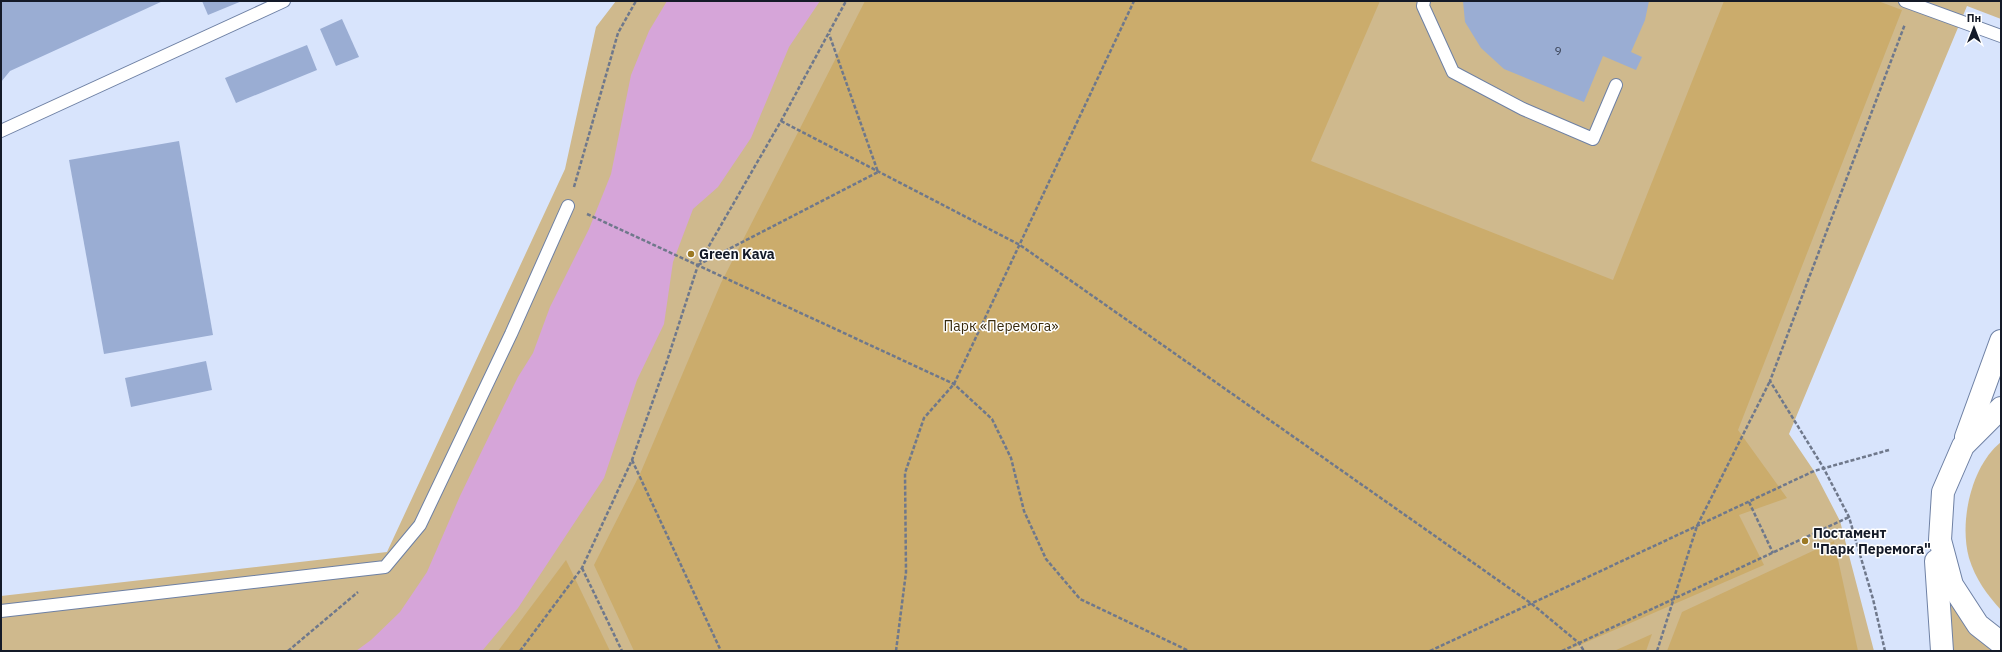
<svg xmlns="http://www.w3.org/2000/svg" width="2002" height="652" font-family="'IBM Plex Sans',sans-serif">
<rect width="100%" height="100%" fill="#d8e4fc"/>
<g fill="#cfb98d">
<path d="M616,1h1385v18l-34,-13 -178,428 25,37 26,50 34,130h-1873v-55l386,-44 178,-383 31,-142z"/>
<path d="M2001,442v168c-14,-15 -26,-32 -32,-52 -10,-36 2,-92 32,-116z"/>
<path d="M1949,601l18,27 26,23h-40z"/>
</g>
<g fill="#cbac6c">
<path d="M865,1h515l-69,160 302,119 111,-279h154l24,9 -164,420 49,68 -48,17 25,50 -198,86h-932l-40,-86 46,-91 81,-191z"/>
<path d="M1834,541l24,110h-191l15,-39z"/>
<path d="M566,560l44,91h-112z"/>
<path d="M1652,634l-6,17h-32z"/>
</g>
<path fill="#d6a5d9" d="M667,1h153l-31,46 -38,91 -33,49 -25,22 -20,53 -9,62 -27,56 -33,98 -86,130 -36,43h-126l15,-11 29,-28 27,-40 33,-76 31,-64 27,-55 15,-24 17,-46 39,-78 22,-55 20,-99 18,-44z"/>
<g fill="#9aadd3">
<path d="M1,1h162l-153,70 -9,11z"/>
<path d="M202,1h40l-34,14z"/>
<path d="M1463,1h186l-4,19 -14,32 11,5 -6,13 -33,-14 -19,46 -80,-33 -23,-21 -16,-26z"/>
<path d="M342,19l17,38 -23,9 -16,-37z"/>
<path d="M307,45l10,25 -81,33 -11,-25z"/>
<path d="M179,141l34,194 -109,19 -35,-194z"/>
<path d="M206,361l6,29 -81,17 -6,-29z"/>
</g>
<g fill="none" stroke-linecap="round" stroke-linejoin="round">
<defs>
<g id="service">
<path d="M1424,1l-1,5 30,66 70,37 70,30 23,-54"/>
<path d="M1905,1l96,35"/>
<path d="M1,131l283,-130"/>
<path d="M1,611l384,-44 35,-42 91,-191 57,-128"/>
</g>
<g id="tertiary">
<path d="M2001,408l-38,38 -20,46 -3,48 12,45 26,40 23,18"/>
<path d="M1966,437l35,-96"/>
<path d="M1936,561l6,90"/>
</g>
</defs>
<use href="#service" stroke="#6e80a4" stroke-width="14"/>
<use href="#tertiary" stroke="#6e80a4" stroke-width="24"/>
<g stroke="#6f788b" stroke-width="2.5" stroke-dasharray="4 2" stroke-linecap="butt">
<path d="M781,121l239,124 512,359 47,39 5,8"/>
<path d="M574,187l44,-154 18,-32"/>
<path d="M587,214l367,170 38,35 19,39 13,53 22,48 34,40 109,52"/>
<path d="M698,265l180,-93 -49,-138"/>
<path d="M632,460l89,191"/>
<path d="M1749,502l24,51"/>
<path d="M582,568l40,83"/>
<path d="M288,651l70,-59"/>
<path d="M520,651l62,-83 50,-108 35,-99 31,-96 83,-144 65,-120"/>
<path d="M896,651l10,-79 -1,-99 19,-55 30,-34 180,-383"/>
<path d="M1430,651l384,-180 75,-21"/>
<path d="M1562,651l287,-134"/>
<path d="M1657,651l40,-125 73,-145"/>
<path d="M1885,651l-12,-52 -24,-82 -26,-50 -53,-86 135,-357"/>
</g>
<use href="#service" stroke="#fff" stroke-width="12"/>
<use href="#tertiary" stroke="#fff" stroke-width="22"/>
</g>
<g fill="#9c7924" stroke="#fff" stroke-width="1.5">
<circle cx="691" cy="254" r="4"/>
<circle cx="1805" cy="541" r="4"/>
</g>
<g text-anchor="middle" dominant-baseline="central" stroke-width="3" stroke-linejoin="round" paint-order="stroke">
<g font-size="12" fill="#363f53">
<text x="1558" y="50">9</text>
</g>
<g font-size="14" font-weight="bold" fill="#141a28" stroke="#fff" text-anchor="start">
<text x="699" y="254">Green Kava</text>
<text x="1813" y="533">Постамент<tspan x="1813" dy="16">"Парк Перемога"</tspan></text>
</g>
<g font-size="14" fill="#382a0d" stroke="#fff">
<text x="1001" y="326">Парк «Перемога»</text>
</g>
</g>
<rect width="2002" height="652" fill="none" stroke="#141a28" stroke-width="4"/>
<g transform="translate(1974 28)" stroke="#ffffff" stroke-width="3" paint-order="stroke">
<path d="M0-3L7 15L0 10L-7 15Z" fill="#141a28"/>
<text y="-6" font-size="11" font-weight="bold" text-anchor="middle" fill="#141a28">Пн</text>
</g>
</svg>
